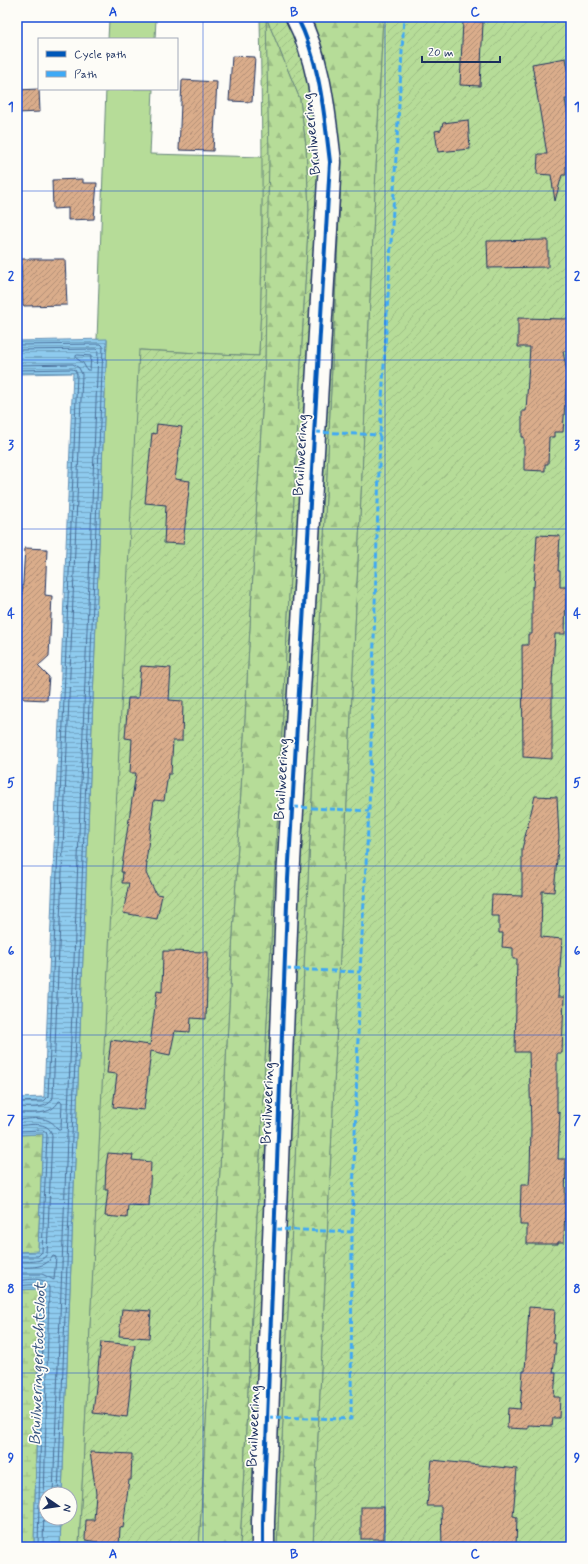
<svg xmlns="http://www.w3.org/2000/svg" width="588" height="1564" font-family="Mynerve,sans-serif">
<defs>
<pattern id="forest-firs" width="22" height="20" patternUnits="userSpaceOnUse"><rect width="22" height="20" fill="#b6dc98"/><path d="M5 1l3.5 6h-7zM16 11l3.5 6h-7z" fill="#9cbd85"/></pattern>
<pattern id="wetland-marsh" width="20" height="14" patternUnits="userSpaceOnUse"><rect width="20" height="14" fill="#b6dc98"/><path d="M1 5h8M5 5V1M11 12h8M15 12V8" fill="none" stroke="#9cbd85"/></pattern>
<pattern id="garden-furrows" width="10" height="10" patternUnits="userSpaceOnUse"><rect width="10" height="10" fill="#b6dc98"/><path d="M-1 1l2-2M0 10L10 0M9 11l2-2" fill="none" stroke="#9cbd85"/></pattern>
<pattern id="water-rules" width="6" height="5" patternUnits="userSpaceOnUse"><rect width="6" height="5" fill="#8ecbee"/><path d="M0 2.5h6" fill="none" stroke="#73a5c4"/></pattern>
<pattern id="building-hatch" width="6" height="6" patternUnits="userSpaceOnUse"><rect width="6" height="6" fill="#daad8b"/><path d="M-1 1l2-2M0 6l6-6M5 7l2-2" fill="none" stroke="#b08d75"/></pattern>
</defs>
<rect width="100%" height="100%" fill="#fdfcf7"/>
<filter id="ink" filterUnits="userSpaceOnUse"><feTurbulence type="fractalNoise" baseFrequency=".025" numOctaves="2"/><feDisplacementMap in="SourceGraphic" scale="8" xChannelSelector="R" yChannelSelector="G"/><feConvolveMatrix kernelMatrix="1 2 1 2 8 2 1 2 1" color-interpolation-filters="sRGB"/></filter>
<g filter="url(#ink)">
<g fill="#b6dc98" stroke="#68867b">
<path d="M156,19l-1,20h-47l1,-19z"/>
<path d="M106,89h47l-3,65 113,3 -2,149 -2,50 -119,-6 -61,1197h-19l1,-29h9v-24h-8l45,-1154h-10z"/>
</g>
<g fill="url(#forest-firs)" stroke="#68867b">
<path d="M266,17l34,82 6,46 3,65 -69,1337h-41l66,-1191z"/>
<path d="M306,17h77l-70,1530h-36l63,-1353 -2,-51z"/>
<path d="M43,1134l-5,118h-21v-117z"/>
</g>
<path fill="url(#wetland-marsh)" stroke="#68867b" d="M40,1288l-6,259h-17v-257z"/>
<g fill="url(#garden-furrows)" stroke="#68867b">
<path d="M260,17h46l7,14 20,62 5,50 2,51 -63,1353h-37l69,-1338 -3,-64 -6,-46 -34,-82 3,140 -4,199 -66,1191h-120l60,-1197 120,6c5,-113 3,-226 1,-339z"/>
<path d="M383,17h188v1530h-258z"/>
</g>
<path fill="url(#water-rules)" stroke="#608db4" d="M107,339l-45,1155h-16v24h15l-1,29h-26l6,-258 -23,1v-38l21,-1 5,-117 -26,1v-37l27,-1 29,-724 -56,1v-33z"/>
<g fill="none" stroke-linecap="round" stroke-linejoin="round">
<g stroke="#496d98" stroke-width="1">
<path d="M17,345l84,-1 2,2 -45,1148"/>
<path d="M17,350l79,-1 2,2 -45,1143"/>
<path d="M78,355l13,1 -1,14h-3l-4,-7 -7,-5v-2z"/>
<path d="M17,365l56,-1 6,4 3,6 -29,723c-3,13 -25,10 -36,10"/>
<path d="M17,370l55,-1 3,1 2,4 -29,723 -4,4 -27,1"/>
<path d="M17,1113c15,0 34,3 42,-12l3,1 -1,27 -1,1h-2c-8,-16 -26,-11 -41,-10"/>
<path d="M17,1126c11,-1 32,-6 35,9l-5,119c-5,10 -20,7 -30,7"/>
<path d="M17,1131l26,-1 3,2 1,3 -5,117 -4,4h-21"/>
<path d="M17,1267c14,0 28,2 36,-11l3,1 -2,23 -12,-6h-25"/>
<path d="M17,1281c11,-1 28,-6 32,7l-6,259"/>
<path d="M17,1286l22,-2 3,2 2,3 -6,258"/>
</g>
</g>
<g fill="url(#building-hatch)" stroke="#1b2f5e">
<path d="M463,21l20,1 -3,64 -20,-1z"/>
<path d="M232,56l23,1 -3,45 -23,-1z"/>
<path d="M566,58l5,29 -4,1 2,11h-4l6,35 -5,21v20h-4l-7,26 -4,-26 -14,-1 1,-20h9l-15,-90z"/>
<path d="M182,80l35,2 -4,69 -34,-1z"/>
<path d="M39,89l1,23 -23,1v-23z"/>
<path d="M468,120l2,29 -32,3 -3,-21 6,-1 2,-7z"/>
<path d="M83,179v4h14l-3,36 -26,1v-12l-15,1 -1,-29z"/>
<path d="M548,240v27l-60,1 -1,-27z"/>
<path d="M21,259h44l2,46 -44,1z"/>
<path d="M518,318l50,1v32h-5l4,22 -4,59h-9v5h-5l-1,27h-3v7l-21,-1v-33h-2v-26h4l4,-64h-12z"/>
<path d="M157,424l25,3 -7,52 15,2 -7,63 -19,-1 2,-38 -21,-2 7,-70 4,1z"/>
<path d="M537,535l23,1 -2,35h2v16h6l-1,47h-10l-3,49v76l-29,-2 -1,-112h6v-11h4v-47h2z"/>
<path d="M25,548l22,1 -2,46 7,1 -3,60 -11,10 11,11 -2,23 -23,-1 -7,-8v-58l2,-36h3z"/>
<path d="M141,666l30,2 -2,32 14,1 -1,40h-9l-2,33h-3l-4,27 -10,-1 -8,62h1l-1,11 10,21 6,1 -5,24 -34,-6 6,-30h-7l1,-11h-2l15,-99h-6l2,-34 -7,-1 3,-40h10z"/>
<path d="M535,796l22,1 2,40 -5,55 -12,-1 -1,46 21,2 -4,58h6l-2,56h-5v59l3,1 -2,46h8l-2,83h-6v2h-31v-19h-7l1,-40h8l1,-14 1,-43 -2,-76h-14l2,-93h-4v-11l-11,-1 1,-14h-4v-17h-8l1,-21 30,1v-47z"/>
<path d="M163,951l45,1 -2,67 -15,-1 -1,14 -15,-1 -5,24 -19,-4 -7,59 -31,-3 4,-33 -10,-1 4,-33 39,5 7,-54 5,1z"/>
<path d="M108,1153l25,2 -1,5 19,2 -2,44 -21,-1 -1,13 -22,-2 3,-26h-3l1,-25z"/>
<path d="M529,1307l26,2 -2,34h3l-3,30h3l-2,24h6l-1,21h-6l-1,8 -24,-1v4l-21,-1 1,-20 12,1 3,-38h2z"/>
<path d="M122,1309l29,2 -2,27 -30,-2z"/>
<path d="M101,1342l34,3 -8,72 -34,-4z"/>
<path d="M90,1452l42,2 -1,26h-2l-6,48 -3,-1 -1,20h-21v-5l-13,-2 1,-20h8l2,-27z"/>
<path d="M432,1460l85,9 -4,47 4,1 -1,30h-40l1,-4 -35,2 -1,-39h-14z"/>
<rect x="361" y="1507" width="23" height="32"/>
</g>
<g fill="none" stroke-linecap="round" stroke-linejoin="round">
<defs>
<path id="minor" d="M263,1547v-25l25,-643 42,-717c-6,-49 -10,-101 -33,-145"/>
</defs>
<use href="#minor" stroke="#1b2f5e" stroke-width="25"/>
<use href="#minor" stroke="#fdfcf7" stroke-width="22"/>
<g stroke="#3fa9f5" stroke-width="3" stroke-dasharray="6 3" stroke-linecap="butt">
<path d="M315,432l65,3"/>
<path d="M293,807l76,4"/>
<path d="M285,969l75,3"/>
<path d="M275,1229l77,3"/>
<path d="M267,1417l84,2 1,-187 8,-260 9,-161 11,-376 24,-418"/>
</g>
<defs>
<path id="cycleway" d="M263,1547v-25l25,-643 42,-717c-6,-49 -10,-101 -33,-145"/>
</defs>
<use href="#cycleway" stroke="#fdfcf7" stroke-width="6"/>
<use href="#cycleway" stroke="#0057b8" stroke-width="4"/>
</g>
</g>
<path fill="none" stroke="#1d4ed8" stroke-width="1" stroke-opacity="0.55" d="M203,17v1530M385,17v1530M17,191h554M17,360h554M17,529h554M17,698h554M17,866h554M17,1035h554M17,1204h554M17,1373h554"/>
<g text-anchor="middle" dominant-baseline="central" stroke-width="3.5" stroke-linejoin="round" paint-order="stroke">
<g font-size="15" fill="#1b2f5e" stroke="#fdfcf7">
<text transform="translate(312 134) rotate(-96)">Bruilweering</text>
<text transform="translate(301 455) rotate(-87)">Bruilweering</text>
<text transform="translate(282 779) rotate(-87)">Bruilweering</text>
<text transform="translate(268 1103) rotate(-88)">Bruilweering</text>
<text transform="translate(254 1426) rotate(-88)">Bruilweering</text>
</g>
<g font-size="16" font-style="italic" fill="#385682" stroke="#fdfcf7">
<text transform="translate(38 1364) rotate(-88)">Bruilweringertochtsloot</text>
</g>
</g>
<rect width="588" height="1564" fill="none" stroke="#fdfcf7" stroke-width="44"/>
<rect x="38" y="38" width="140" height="52" fill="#fdfcf7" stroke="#a3aaba"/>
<rect x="46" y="51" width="20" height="6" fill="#0057b8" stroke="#a3aaba"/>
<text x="74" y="58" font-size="12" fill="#1b2f5e">Cycle path</text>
<rect x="46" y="71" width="20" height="6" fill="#3fa9f5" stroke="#a3aaba"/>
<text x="74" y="78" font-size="12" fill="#1b2f5e">Path</text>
<g transform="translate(58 1506) rotate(103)"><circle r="19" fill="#fdfcf7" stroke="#a3aaba"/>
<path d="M0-3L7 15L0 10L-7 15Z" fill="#1b2f5e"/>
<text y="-6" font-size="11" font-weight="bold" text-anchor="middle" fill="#1b2f5e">N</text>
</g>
<path d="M422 56v6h78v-6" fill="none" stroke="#1b2f5e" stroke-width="2"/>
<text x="428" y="56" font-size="12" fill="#1b2f5e" stroke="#fdfcf7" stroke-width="3" paint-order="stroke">20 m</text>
<rect x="22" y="22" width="544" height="1520" fill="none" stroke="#1d4ed8" stroke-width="1.5"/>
<g font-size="13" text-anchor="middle" font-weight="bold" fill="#1d4ed8">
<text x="113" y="16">A</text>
<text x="294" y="16">B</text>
<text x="475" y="16">C</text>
<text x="11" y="111">1</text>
<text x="577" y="111">1</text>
<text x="11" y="280">2</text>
<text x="577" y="280">2</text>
<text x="11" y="449">3</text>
<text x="577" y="449">3</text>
<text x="11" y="618">4</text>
<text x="577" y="618">4</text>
<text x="11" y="787">5</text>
<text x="577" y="787">5</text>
<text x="11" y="955">6</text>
<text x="577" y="955">6</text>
<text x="11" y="1124">7</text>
<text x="577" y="1124">7</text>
<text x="11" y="1293">8</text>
<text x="577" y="1293">8</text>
<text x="11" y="1462">9</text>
<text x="577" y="1462">9</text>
<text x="113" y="1558">A</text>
<text x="294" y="1558">B</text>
<text x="475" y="1558">C</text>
</g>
</svg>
